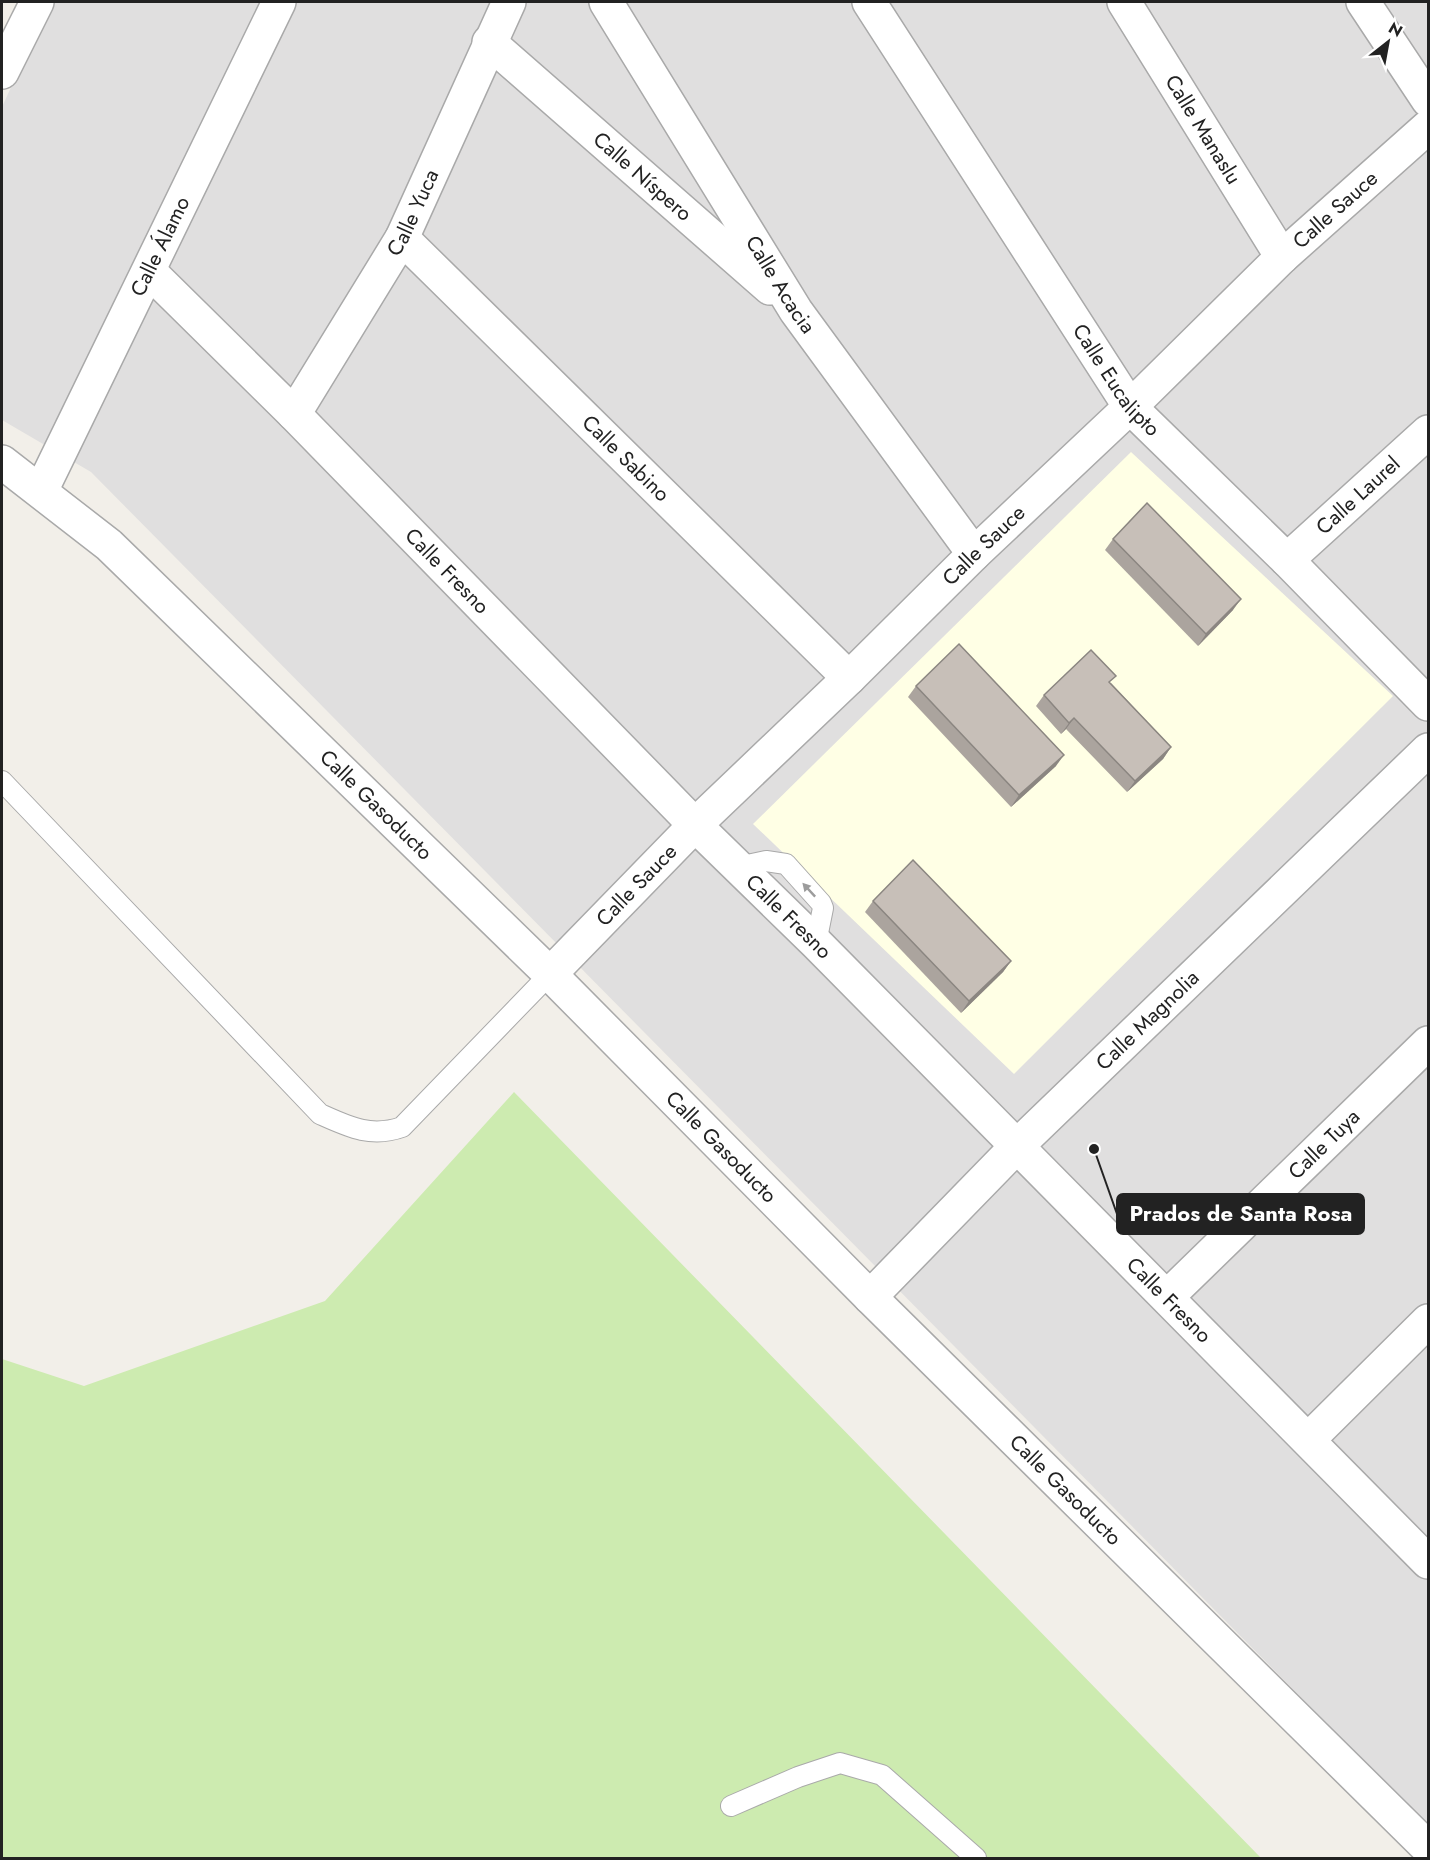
<svg xmlns="http://www.w3.org/2000/svg" width="1430" height="1860" font-family="Jost,sans-serif">
<rect width="100%" height="100%" fill="#f2efe9"/>
<path fill="#e0dfdf" d="M50,2h1378v1824l-1337,-1354 -89,-52v-313z"/>
<path fill="#ffffe5" d="M1131,452l262,244 -379,378 -261,-250z"/>
<path fill="#cdebb0" d="M514,1092l747,766h-1259v-499l82,27 241,-85z"/>
<g fill="none" stroke-linecap="round" stroke-linejoin="round">
<defs>
<g id="service">
<path d="M2,781l318,333c29,13 51,24 82,13l148,-153"/>
<path d="M738,867l28,-6 20,3 35,39 2,5 -7,35"/>
<path d="M731,1806l67,-29 42,-14 42,12 94,83"/>
</g>
<g id="minor">
<path id="s1" d="M606,2l190,309 178,243"/>
<path id="s2" d="M869,2l261,405 157,153 141,144"/>
<path id="s3" d="M1124,2l158,255"/>
<path d="M1363,2l65,98"/>
<path id="s4" d="M489,42l281,246"/>
<path id="s5" d="M402,238l447,440"/>
<path id="s6" d="M149,271l145,143 401,411 121,118 612,619"/>
<path id="s7" d="M294,414l108,-176 107,-236"/>
<path id="s8" d="M41,491l238,-489"/>
<path id="s9" d="M1287,560l141,-128"/>
<path id="s10" d="M550,974l145,-149 154,-147 125,-124 156,-147 152,-150 146,-130"/>
<path id="s11" d="M870,1297l147,-151 411,-396"/>
<path id="s12" d="M1167,1297l261,-254"/>
<path d="M1309,1439l119,-118"/>
</g>
<g id="tertiary">
<path d="M2,72l35,-70"/>
<path id="s13" d="M2,462l107,83 441,429 320,323 558,551"/>
</g>
</defs>
<use href="#service" stroke="#a9a9a9" stroke-width="22"/>
<use href="#minor" stroke="#a9a9a9" stroke-width="36"/>
<use href="#tertiary" stroke="#a9a9a9" stroke-width="36"/>
<use href="#service" stroke="#fff" stroke-width="20"/>
<use href="#minor" stroke="#fff" stroke-width="33"/>
<use href="#tertiary" stroke="#fff" stroke-width="33"/>
</g>
<g fill="#aba49e">
<path d="M1113,539l120,71 -35,36 -93,-96z"/>
<path d="M1111,683l60,64 -8,12 -36,33 -61,-63 -5,5 -25,-28 8,-11z"/>
<path d="M916,686l140,80 -45,41 -103,-110z"/>
<path d="M873,901l138,60 -8,11 -42,41 -96,-101z"/>
</g>
<g fill="#8b8681">
<path d="M1241,599l-8,11 -35,36 8,-12z"/>
<path d="M1074,718l-8,11 -5,5 8,-11z"/>
<path d="M1171,747l-8,12 -36,33 8,-11z"/>
<path d="M1064,755l-8,11 -45,41 8,-12z"/>
<path d="M1011,961l-8,11 -42,41 8,-12z"/>
</g>
<g fill="#c7bfb8" stroke="#8b8681" stroke-width="1.5">
<path d="M1147,503l94,96 -35,35 -93,-95z"/>
<path d="M959,644l105,111 -45,40 -103,-109z"/>
<path d="M1091,650l25,26 -7,6 62,65 -36,34 -61,-63 -5,5 -25,-28z"/>
<path d="M913,860l98,101 -42,40 -96,-100z"/>
</g>
<defs><path id="oneway-solid" d="M-6-.8H1V-3.2L6.5 0L1 3.2V.8H-6Z" transform="scale(1.5)"/></defs>
<use fill="#9c9c9c" href="#oneway-solid" transform="translate(809 890) rotate(-133)"/>
<g text-anchor="middle" dominant-baseline="central" stroke-width="4.5" stroke-linejoin="round" paint-order="stroke">
<g font-size="21" fill="#222" stroke="#fff">
<text stroke="none"><textPath href="#s3" startOffset="150">Calle Manaslu</textPath></text>
<text stroke="none"><textPath href="#s4" startOffset="204">Calle Níspero</textPath></text>
<text stroke="none"><textPath href="#s10" startOffset="1096">Calle Sauce</textPath></text>
<text stroke="none"><textPath href="#s7" startOffset="234">Calle Yuca</textPath></text>
<text stroke="none"><textPath href="#s8" startOffset="272">Calle Álamo</textPath></text>
<text stroke="none"><textPath href="#s1" startOffset="332">Calle Acacia</textPath></text>
<text stroke="none"><textPath href="#s2" startOffset="452">Calle Eucalipto</textPath></text>
<text stroke="none"><textPath href="#s5" startOffset="314">Calle Sabino</textPath></text>
<text stroke="none"><textPath href="#s9" startOffset="96">Calle Laurel</textPath></text>
<text stroke="none"><textPath href="#s10" startOffset="610">Calle Sauce</textPath></text>
<text stroke="none"><textPath href="#s6" startOffset="423">Calle Fresno</textPath></text>
<text stroke="none"><textPath href="#s13" startOffset="508">Calle Gasoducto</textPath></text>
<text stroke="none"><textPath href="#s10" startOffset="124">Calle Sauce</textPath></text>
<text stroke="none"><textPath href="#s6" startOffset="909">Calle Fresno</textPath></text>
<text stroke="none"><textPath href="#s11" startOffset="392">Calle Magnolia</textPath></text>
<text stroke="none"><textPath href="#s12" startOffset="219">Calle Tuya</textPath></text>
<text stroke="none"><textPath href="#s13" startOffset="994">Calle Gasoducto</textPath></text>
<text stroke="none"><textPath href="#s6" startOffset="1449">Calle Fresno</textPath></text>
<text stroke="none"><textPath href="#s13" startOffset="1480">Calle Gasoducto</textPath></text>
</g>
</g>
<path fill="none" stroke="#222" stroke-width="2" d="M1094 1149L1117 1214"/>
<circle fill="#222" stroke="#fff" stroke-width="2" cx="1094" cy="1149" r="6"/>
<rect fill="#222" stroke="#222" stroke-width="2" x="1117" y="1194" width="247" height="40" rx="6"/>
<g font-size="22" text-anchor="middle" font-weight="bold" fill="#fff">
<text x="1241" y="1221">Prados de Santa Rosa</text>
</g>
<rect width="1430" height="1860" fill="none" stroke="#222222" stroke-width="6"/>
<g transform="translate(1388 42) rotate(31)" stroke="#ffffff" stroke-width="4.5" paint-order="stroke">
<path d="M0-4.5L10 22L0 15L-10 22Z" fill="#222222"/>
<text y="-9" font-size="16" font-weight="bold" text-anchor="middle" fill="#222222">N</text>
</g>
</svg>
